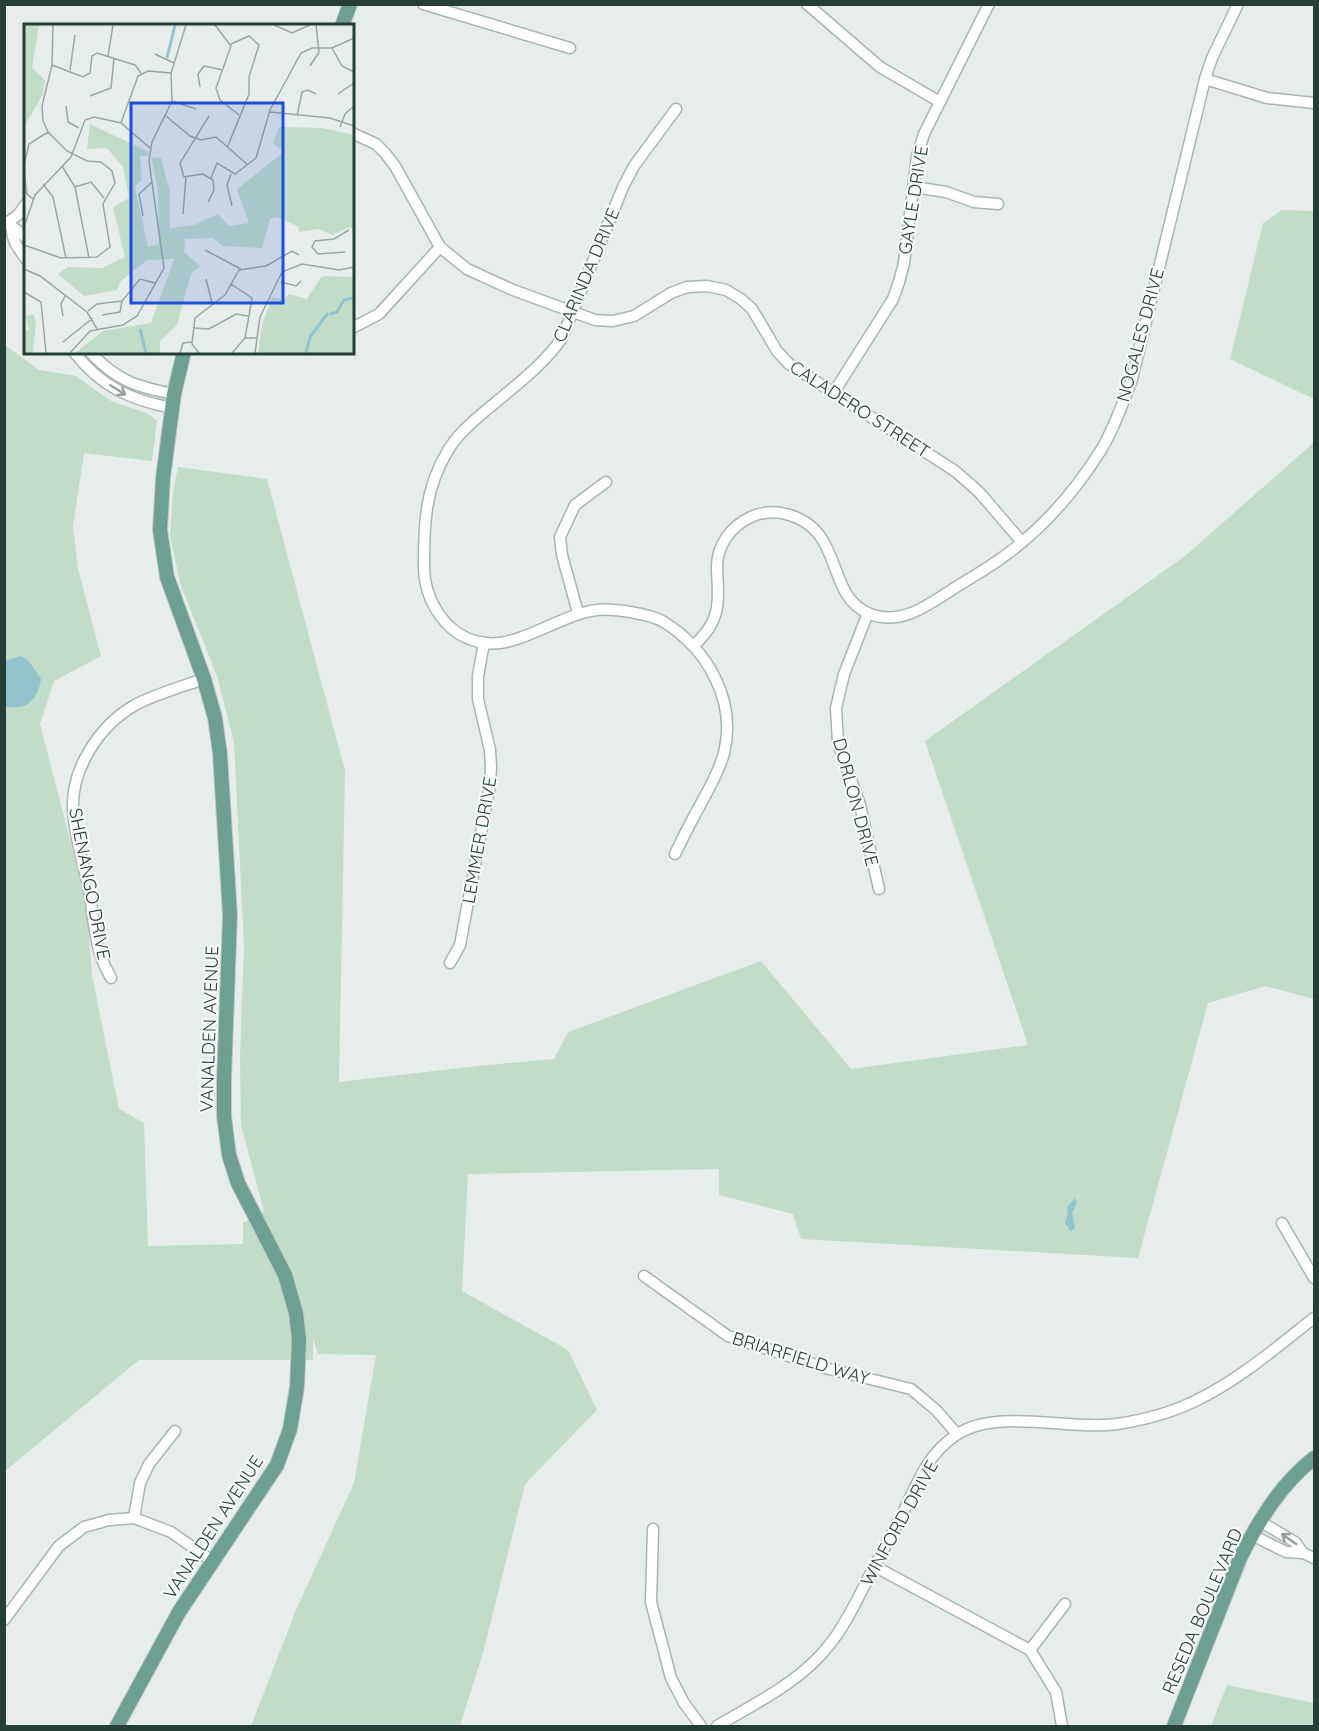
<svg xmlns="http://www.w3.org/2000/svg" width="1319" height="1731" font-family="Quicksand,sans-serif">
<rect width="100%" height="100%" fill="#e6edea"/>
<g fill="#c1dcc8">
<path d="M1282,210l32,1v188l-84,-40 33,-136z"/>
<path d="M5,345l34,25 37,6 35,25 38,13 8,7 -5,40 -68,-8 -11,73 5,43 23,87 -47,25 -14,43 46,178 6,73 27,134 25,14 4,123 95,-2v-21l21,-12 -23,-86 -1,-67 4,-113 -10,-203 -17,-66 -36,-90 -11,-50 3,-44 5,-25 89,12 78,292 -6,311 139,-16 76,-7 14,-27 193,-71 90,108 177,-24 -103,-304 260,-185 125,-110 4,-6v559l-49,-13 -57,17 -70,255 -337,-19 -8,-25 -74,-19v-26l-251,5 -6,117 106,59 29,60 -72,74 -41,165 -24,77h-209l45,-116 58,-127 22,-128 -58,-1 -5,-16v22h-174l-134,111z"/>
<path d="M1227,1685l87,18v23h-103z"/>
</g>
<g fill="#93c4cd">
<path d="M20,656l8,4 13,19c-1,9 -6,21 -15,26 -6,3 -15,2 -21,2v-46z"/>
<path d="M1075,1198l2,4 -5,11 3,12 -1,5 -4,1 -5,-8 3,-10 -1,-6z"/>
</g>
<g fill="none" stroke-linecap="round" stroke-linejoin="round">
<defs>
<g id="minor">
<path d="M423,4l147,44"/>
<path d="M807,4l73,63 60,35"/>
<path d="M1205,79l62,19 47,5"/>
<path d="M352,133l24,11 9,9 10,13 45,81 27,22 46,21 82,30 18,1 21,-5 37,-23 16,-6 20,-1 19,4 15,9 11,10 25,42 12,13 166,107 24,21 42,49"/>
<path d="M914,187l32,5 28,10 24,2"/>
<path d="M4,221c8,6 15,9 22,17"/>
<path d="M7,223l11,-8 8,-11"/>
<path d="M12,228c-1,12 7,21 14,31"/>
<path d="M352,328l27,-14 61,-67"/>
<path d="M74,352c27,35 57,48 98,56"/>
<path d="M90,352c27,29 47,35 84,42"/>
<path d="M834,392l59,-93 6,-17 5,-19 13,-107 7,-22 65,-130"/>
<path d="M578,613l-16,-58 -2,-18 15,-32 31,-23"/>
<path d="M868,613l-24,61 -8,34 2,35 22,62 19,84"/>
<path d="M694,646c9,-10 19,-20 22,-34 4,-15 1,-30 1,-45 0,-22 14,-41 34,-50 10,-5 24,-6 35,-3 60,15 38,82 84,100 31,12 58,-9 83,-25 17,-11 34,-20 50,-32 39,-28 73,-67 98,-107 13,-22 22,-47 31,-71l73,-300 7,-21 26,-54"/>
<path d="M675,854c9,-19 19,-38 29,-56 8,-15 16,-29 20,-45 13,-53 -17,-104 -60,-131 -13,-8 -51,-14 -67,-12 -36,4 -79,38 -111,33 -39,-4 -62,-42 -62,-78 0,-41 1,-76 23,-113 9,-16 23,-28 37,-40 27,-23 58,-45 78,-74l61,-151 11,-21 42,-57"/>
<path d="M450,963l10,-18 30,-160 1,-18 -1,-17 -12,-51v-23l6,-33"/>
<path d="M111,978c-4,-8 -9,-16 -11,-25 -7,-21 -7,-45 -12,-67 -5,-25 -14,-51 -15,-76 -2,-42 27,-85 62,-105 21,-11 46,-18 69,-26"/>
<path d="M1282,1223l32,55"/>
<path d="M644,1276l84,60 97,32 86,21 25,21 21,24"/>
<path d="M134,1518l6,-35 9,-19 26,-33"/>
<path d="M653,1529l-2,73 20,76 13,25 17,23"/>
<path d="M1252,1535l34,17 17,1 -8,-11 -34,-20"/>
<path d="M1303,1553l11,5"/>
<path d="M874,1566l156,84 26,42 6,34"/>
<path d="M4,1620l55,-74 25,-19 25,-7 25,-2 37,14 41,29"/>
<path d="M1030,1650l35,-46"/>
<path d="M717,1726c39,-23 85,-45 113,-82 17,-21 28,-47 41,-71 10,-20 22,-40 32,-60 15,-31 23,-57 53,-78 41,-28 113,-4 161,-11 26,-4 54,-11 78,-23 44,-21 82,-54 119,-83"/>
</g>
<g id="major">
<path d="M342,26l8,-22"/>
<path d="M117,1726l62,-114 98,-147 13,-36 7,-42 2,-48 -3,-26 -11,-38 -47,-92 -9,-28 -5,-39v-37l6,-164 -10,-161 -5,-36 -11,-39 -37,-102 -7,-47 3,-52 11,-84 10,-42"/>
<path d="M1174,1726l66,-168c19,-38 41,-74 74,-100"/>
</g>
</defs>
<use href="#minor" stroke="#a9b5b1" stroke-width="13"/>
<use href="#major" stroke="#c2c9c7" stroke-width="16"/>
<use href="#minor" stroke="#fff" stroke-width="10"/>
<use href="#major" stroke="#6e9f93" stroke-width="14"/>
</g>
<defs><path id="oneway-shaft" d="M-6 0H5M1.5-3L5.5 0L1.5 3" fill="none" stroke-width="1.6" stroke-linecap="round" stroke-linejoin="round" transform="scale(1.5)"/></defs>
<g stroke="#929e9c">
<use href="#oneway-shaft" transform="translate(118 390) rotate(32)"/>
<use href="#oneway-shaft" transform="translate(1289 1539) rotate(-145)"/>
</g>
<g text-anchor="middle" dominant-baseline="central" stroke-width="4.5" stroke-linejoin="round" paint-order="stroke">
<g font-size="18" fill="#263e38" stroke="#f6faf8">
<text transform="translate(913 200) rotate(-81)">GAYLE DRIVE</text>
<text transform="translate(586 275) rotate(-67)">CLARINDA DRIVE</text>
<text transform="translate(1140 335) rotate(-75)">NOGALES DRIVE</text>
<text transform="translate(860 409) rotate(33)">CALADERO STREET</text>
<text transform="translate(856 802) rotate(75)">DORLON DRIVE</text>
<text transform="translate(479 840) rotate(-80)">LEMMER DRIVE</text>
<text transform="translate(90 884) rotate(79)">SHENANGO DRIVE</text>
<text transform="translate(209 1029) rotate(-88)">VANALDEN AVENUE</text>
<text transform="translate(801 1358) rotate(17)">BRIARFIELD WAY</text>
<text transform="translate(899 1523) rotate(-61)">WINFORD DRIVE</text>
<text transform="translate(213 1527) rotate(-57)">VANALDEN AVENUE</text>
<text transform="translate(1202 1611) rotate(-67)">RESEDA BOULEVARD</text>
</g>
</g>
<g transform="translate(24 24)">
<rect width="330" height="330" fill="#e6edea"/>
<path d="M0,1h15l-7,43 13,12 -2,14 -19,33zM66,100l59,28 -1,4h-8l2,23 -7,8 13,60 11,-3 -1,-55 -7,-32 10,1 9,34v36l24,-3 24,-11 11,12 20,-3 -12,-34 48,-38 -12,-7 6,-17 43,1 32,7v95l-4,-3 -18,8 -13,-6 -20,3v-5l-22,-10 -7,2 -8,29 -39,-2 -10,-8 -28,1 -1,13 16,14 -9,8 -14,51 -17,16v12h-85l28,-22 48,-8 23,-64 -27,1 -26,21 -4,9 -33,6 -26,-22 10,-7 34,1 23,-11 -12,-50 16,-9 -6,-31 -16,-19 -20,1zM298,252l32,1v76h-96l4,-28 10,-28 12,3 5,-6 18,5zM9,290l3,7 -3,32h-9v-23l5,1 -3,-15z" fill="#c1dcc8"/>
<path fill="none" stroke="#93c4cd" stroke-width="3" d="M143,34l8,-33M306,290l7,-2 7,-12 10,-2M116,305l6,24M282,329l4,-16 18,-24"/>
<path fill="none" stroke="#99a7a3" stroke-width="1.5" d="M191,1l16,21 -15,42 4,12 19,15M250,1l18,8 18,-8M308,24l10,18 12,6M131,30l19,9M84,32l5,-31M28,41l31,12 7,-4 2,-17 5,-3 38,12 6,8M286,42l9,-14 -3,-27M46,46l5,-35M176,63l-2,-13 6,-8 19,4M314,70l16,-11M66,72l21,-8 3,-30M148,77l24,8M42,82l2,16 11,6M246,88l60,6 24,8M142,92l24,20 11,4 15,-3 32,28M273,92l5,-24 6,-2 8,4M97,99l17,-47 10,-5 23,2M316,103l5,-13 9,-8M203,124l22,-54v-17l10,-32 -10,-9 -18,8M0,141l5,-21 19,-12M38,142l13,21 14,71M0,147l3,23 6,5M207,150l-4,11 5,21M187,154l6,-15 18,11 21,-16 14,-48 31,-57 11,-5h20l22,-10M19,160l10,13 13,61M51,163l16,-5 13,16M184,178l6,-12 -1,-10 -10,-6 -19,3 -4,-14 29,-47M159,190l3,-37M119,192l-4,-22 13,-12M0,203l11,-32 36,-38 14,-37 9,-3 27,6 29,25M0,221l37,13 36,-1 13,-10 -7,-43 12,-21 -3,-12 -11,-9 -14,-1 -20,-10 -19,-19 -5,-11 -1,-15 10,-41 1,-40M181,226l36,19M321,228l-27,2 -6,-7 3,-6 19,-2 15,-9M0,245l16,7 47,36 10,17M182,255l6,24M257,258l15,4 5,-5M207,260l21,14 -7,40M0,268l17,10 5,51M64,287l9,-7 25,-3 18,-22 15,4M78,291l18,-3 2,-11M39,292l-2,-12 4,-8M169,304l16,1 27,-15 12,2M39,318l30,-24M46,329l20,-22 33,-6 14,-9 27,-48 -15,-107 3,-19 20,-41 -1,-28 15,-48M156,329l3,-10 9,-1M175,329l-7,-9 3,-26 30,-23 14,-25 27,-4 26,-15 7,4M208,329l13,-15h12M231,329l5,-36 22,-45 20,-8 37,6 15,-3"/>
<path fill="#1d4ed8" fill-opacity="0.15" stroke="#1d4ed8" stroke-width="3" d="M107,79h152v200h-152z"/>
<rect width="330" height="330" fill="none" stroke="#263e38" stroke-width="3"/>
</g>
<rect width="1319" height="1731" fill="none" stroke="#263e38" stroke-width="12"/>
</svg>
